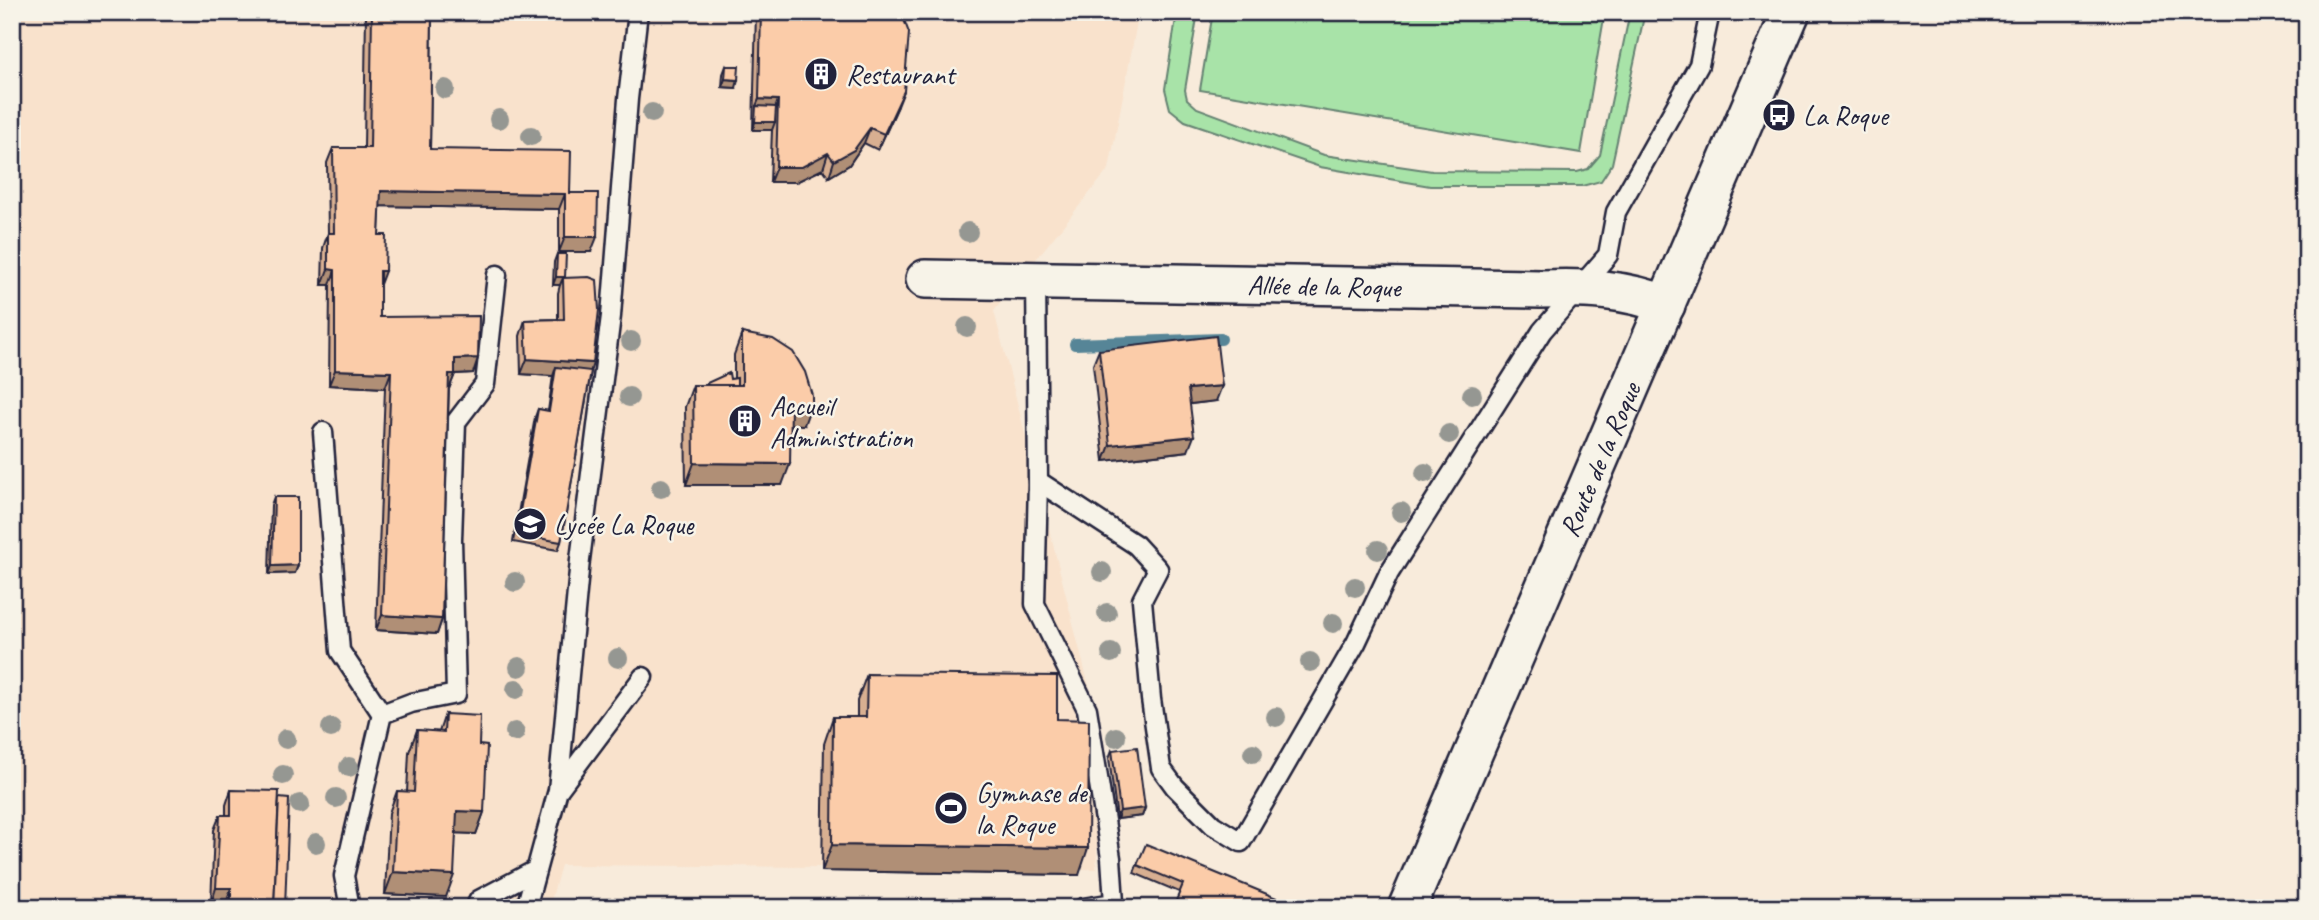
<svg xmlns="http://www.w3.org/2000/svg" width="2319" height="920" font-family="Caveat,sans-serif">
<rect width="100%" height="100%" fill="#f8ebdb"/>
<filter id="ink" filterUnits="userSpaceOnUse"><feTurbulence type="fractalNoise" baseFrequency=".0143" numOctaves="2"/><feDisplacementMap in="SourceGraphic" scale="14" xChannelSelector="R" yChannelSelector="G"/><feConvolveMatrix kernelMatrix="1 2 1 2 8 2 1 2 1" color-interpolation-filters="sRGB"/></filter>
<g filter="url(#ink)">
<path fill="#f9e2cc" d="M22,12h1117l-30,157 -115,142 108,427 -6,131 -535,-4 -12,43h-537v-790z"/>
<g fill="#a8e3a8" stroke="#658272" stroke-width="2">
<path d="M1177,12h21l-13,78 2,9 10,9 127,47 108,16 145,1 11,-3 12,-14 30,-143h15l-33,152 -11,17 -19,5h-152l-110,-19 -135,-46 -15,-12 -5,-20z"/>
<path d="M1213,12h392l-24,141 -381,-63z"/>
</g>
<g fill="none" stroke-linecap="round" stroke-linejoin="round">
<path stroke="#568597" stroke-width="12" d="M1075,344l146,-5"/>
<defs>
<g id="service">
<path d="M1036,280l2,201 98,64 22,24 -16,31 9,99 10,69 14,19 38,38 28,17 115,-199 33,-70 153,-242 66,-76 8,-43 83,-147 11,-53"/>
<path d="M323,432l17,219 42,63"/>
<path d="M1038,481l-3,123 52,105 24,149 3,45 -31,5"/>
<path d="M559,789l84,-112"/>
<path d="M350,908l-6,-32 38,-162 29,-11 45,-9 -4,-154 4,-118 29,-38 12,-109"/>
<path d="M475,908l4,-8 57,-30"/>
<path d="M526,908l32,-118 22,-230 31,-244 17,-217 10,-87"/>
</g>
<g id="minor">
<path id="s1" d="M925,279l615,10c43,-2 86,0 126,16"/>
<path id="s2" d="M1407,908l384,-896"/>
</g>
</defs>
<use href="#service" stroke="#22223b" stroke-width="23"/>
<use href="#minor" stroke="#22223b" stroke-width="42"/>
<use href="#service" stroke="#f7f3e8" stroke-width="18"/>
<use href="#minor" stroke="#f7f3e8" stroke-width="37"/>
</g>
<g fill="#959792">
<circle cx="445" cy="89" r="10"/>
<circle cx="652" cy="113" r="10"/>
<circle cx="499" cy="119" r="10"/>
<circle cx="531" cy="136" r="10"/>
<circle cx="968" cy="232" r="10"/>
<circle cx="967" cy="327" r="10"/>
<circle cx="631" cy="341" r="10"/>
<circle cx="1472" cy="395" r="10"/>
<circle cx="629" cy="397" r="10"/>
<circle cx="1449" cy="434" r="10"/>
<circle cx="1425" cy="473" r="10"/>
<circle cx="661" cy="488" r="10"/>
<circle cx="1401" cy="512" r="10"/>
<circle cx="1378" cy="550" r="10"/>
<circle cx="1102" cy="572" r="10"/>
<circle cx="515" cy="582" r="10"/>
<circle cx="1355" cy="587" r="10"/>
<circle cx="1107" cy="613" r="10"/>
<circle cx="1333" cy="623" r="10"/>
<circle cx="1111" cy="653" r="10"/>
<circle cx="618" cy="658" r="10"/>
<circle cx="1310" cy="662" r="10"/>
<circle cx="519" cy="667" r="10"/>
<circle cx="516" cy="689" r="10"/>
<circle cx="1276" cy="717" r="10"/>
<circle cx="331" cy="728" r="10"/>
<circle cx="515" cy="732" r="10"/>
<circle cx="1116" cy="737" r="10"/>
<circle cx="286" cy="739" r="10"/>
<circle cx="1253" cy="753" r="10"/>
<circle cx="349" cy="767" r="10"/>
<circle cx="283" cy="775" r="10"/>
<circle cx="336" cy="798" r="10"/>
<circle cx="300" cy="804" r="10"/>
<circle cx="316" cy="843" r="10"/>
</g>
<g fill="#d8af91" stroke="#22223b" stroke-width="2">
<path d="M366,12h66l-2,137 140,44 21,59h-32v-43l-179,-3 -1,29 1,82 98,41 -5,15 -18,1 -6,15 -7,230 -5,15 -61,-4 9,-242 -56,-3 1,-100h-8l1,-37 5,-15 -1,-70 6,-15h31z"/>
<path d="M756,12h145l-3,94 -20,44 -14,-7 -15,22 -20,12 -6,-8 -27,13h-26l2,-52h-19z"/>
<path d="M726,66l10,22 -14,-1 1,-13z"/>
<path d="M557,254l34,117 -30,171 -3,8 -45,-8 22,-125 3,-8 10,2 5,-35 -32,-2 -1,-38 5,-16 33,-1v-26l2,-8h-7l1,-23z"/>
<path d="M742,333l62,92 -13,-1 -9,61h-96l-1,-78 8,-22h13l28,-6v-24z"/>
<path d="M1099,350l117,51 -26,3 -2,47 -84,10 -11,-96z"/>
<path d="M274,497l24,68 -3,8 -26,1 2,-69z"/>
<path d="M867,674l190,45 22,156 -257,-4 2,-127 9,-27h24v-16z"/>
<path d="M445,714l34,31 5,67 -8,22 -20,-1 -10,64 -61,-3 4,-81 8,-22 10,1 2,-40 8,-22 22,2z"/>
<path d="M1112,750l33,58 -3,8 -25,3 -8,-61z"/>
<path d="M231,790l48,8 6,110h-59v-4h-15l3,-74 6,-15h6v-10z"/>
<path d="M1137,865l142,34 -100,-7 -45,-19z"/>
</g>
<g fill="#b08f76" stroke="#22223b" stroke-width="2">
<path d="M725,79l13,1 -2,8 -14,-1z"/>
<path d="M904,91l-6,15 -20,44 6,-16z"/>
<path d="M759,99l19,1 -5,15 -17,-9z"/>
<path d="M755,122h20l-3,8h-19z"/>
<path d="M870,128l-6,15 -15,22 -20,12 5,-16z"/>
<path d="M828,153l-5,16 -27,13h-26l6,-15z"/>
<path d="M381,191l184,3 -6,15 -184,-3z"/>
<path d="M565,237h32l-6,15h-32z"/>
<path d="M328,269l7,1 -5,15h-8z"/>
<path d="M380,271h5l-6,16z"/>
<path d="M556,277h9l-2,1 -3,7h-7z"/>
<path d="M478,358l-5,15 -18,1 -6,15 -5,1 11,-31z"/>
<path d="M527,359l66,4 -5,16 -32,-12 -3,9 -32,-2z"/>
<path d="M335,370l56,2 -6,16 -56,-3z"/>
<path d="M1222,386l-6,15 -34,4 6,-16z"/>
<path d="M791,403h21l-8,22 -21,-1z"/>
<path d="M1194,436l-6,15 -84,10 6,-16z"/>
<path d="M694,463l96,1 -8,21h-96z"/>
<path d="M298,565l-3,8 -26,1 3,-8z"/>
<path d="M382,615l60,4 -5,15 -61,-4z"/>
<path d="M1145,808l-3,8 -25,3 3,-8z"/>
<path d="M457,811l27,1 -8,22 -27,-1z"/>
<path d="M832,845l256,3 -9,27 -257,-4z"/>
<path d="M393,872l61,3 -8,22 -61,-3z"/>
<path d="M216,888h15l-5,16h-15z"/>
</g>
<g fill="#fbcca9" stroke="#22223b" stroke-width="2">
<path d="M372,12h60l-2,137 141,2 -1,42h28l-1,44h-32v-43l-184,-3 -2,44h7l-1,36h-5v46l99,-1 -1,42 -23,1v15h-6l-7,245 -60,-4 9,-243 -56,-2v-100l-7,-1v-36h6l-1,-85h37z"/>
<path d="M761,12h140l8,21 -5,58 -20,43 -14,-6 -16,22 -20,11 -6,-8 -26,14h-26l2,-67 -19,-1z"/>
<path d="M726,66h13l-1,14 -13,-1z"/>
<path d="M756,106l20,1 -1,15h-20z"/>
<path d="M557,254h9l-1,23h-9z"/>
<path d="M589,277l8,3 2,30 -6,53 -66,-4 -2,-39 39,-1 -1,-41z"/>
<path d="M742,333l31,6 20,13 12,20 7,23v8h-21l-1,61 -96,-1 -1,-78h49z"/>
<path d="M1216,336l6,50 -34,3 6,47 -84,9 -11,-95z"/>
<path d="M556,367l35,4 -30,171 -45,-8 22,-125 11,2z"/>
<path d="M729,373l1,6 7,-1v7h-31l1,-2z"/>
<path d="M274,497h24v68l-26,1z"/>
<path d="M867,674l190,2v43l32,1 -1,128 -256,-3 1,-128h33z"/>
<path d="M445,714l35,2 -1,29 8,1 -3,66 -27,-1 -3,64 -61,-3 4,-81 17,1 3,-62 27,2z"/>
<path d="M1137,747l8,61 -25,3 -8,-61z"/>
<path d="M231,790l48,1 -5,117h-43v-20h-15l4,-73h11z"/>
<path d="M279,798l10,1 -4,109h-11z"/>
<path d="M1146,844l133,55 -4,9h-102l10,-24 -46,-19z"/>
</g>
</g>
<defs>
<symbol id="building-disc" viewBox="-11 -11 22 22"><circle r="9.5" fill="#22223b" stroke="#f7f3e8"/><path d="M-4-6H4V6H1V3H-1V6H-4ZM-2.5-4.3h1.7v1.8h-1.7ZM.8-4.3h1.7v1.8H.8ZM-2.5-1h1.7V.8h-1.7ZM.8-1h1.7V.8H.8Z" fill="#fff"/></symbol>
<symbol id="bus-disc" viewBox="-11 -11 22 22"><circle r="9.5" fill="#22223b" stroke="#f7f3e8"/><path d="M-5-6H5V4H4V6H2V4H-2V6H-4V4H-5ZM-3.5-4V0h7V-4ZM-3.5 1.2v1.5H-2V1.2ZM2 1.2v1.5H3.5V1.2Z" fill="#fff"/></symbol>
<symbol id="school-disc" viewBox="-11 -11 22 22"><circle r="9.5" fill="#22223b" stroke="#f7f3e8"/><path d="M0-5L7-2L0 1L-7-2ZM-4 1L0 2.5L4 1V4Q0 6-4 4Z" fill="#fff"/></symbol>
<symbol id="stadium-disc" viewBox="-11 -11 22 22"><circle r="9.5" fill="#22223b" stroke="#f7f3e8"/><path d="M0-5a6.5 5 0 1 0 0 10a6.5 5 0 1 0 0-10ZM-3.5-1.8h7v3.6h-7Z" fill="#fff"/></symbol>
</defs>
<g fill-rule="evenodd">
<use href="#building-disc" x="802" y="55" width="38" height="38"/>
<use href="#bus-disc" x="1760" y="96" width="38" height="38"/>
<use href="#building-disc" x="726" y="402" width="38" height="38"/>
<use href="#school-disc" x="511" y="505" width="38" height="38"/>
<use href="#stadium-disc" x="932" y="789" width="38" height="38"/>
</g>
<g text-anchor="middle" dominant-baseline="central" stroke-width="5" stroke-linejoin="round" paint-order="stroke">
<g font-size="28" fill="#22223b" stroke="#f7f3e8" text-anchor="start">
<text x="846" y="74">Restaurant</text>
<text x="1803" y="115">La Roque</text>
<text x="770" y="405">Accueil<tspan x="770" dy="32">Administration</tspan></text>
<text x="554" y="524">Lycée La Roque</text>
<text x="976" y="792">Gymnase de<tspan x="976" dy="32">la Roque</tspan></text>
</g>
<g font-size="28" fill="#22223b" stroke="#f7f3e8">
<text stroke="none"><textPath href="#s1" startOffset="399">Allée de la Roque</textPath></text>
<text stroke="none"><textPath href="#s2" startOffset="488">Route de la Roque</textPath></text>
</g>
</g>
<rect width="2319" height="920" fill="none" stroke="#f7f3e8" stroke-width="42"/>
<rect x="21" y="21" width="2277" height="878" fill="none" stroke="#22223b" stroke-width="2.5" filter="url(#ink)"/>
</svg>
